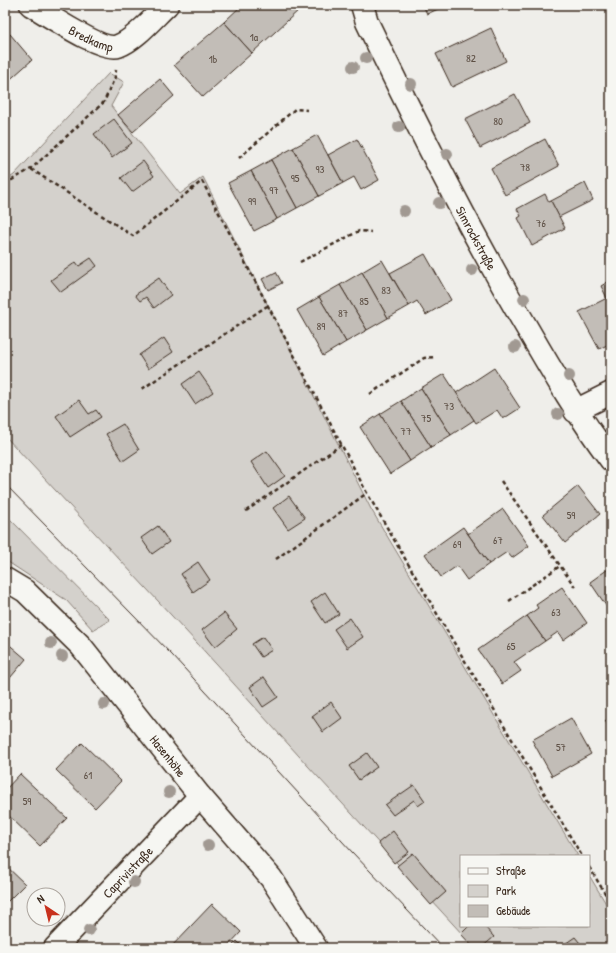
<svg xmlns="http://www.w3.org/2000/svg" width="616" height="953" font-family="'Patrick Hand',sans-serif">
<rect width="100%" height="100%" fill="#efeeea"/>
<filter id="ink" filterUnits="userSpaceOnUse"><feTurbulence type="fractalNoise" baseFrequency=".025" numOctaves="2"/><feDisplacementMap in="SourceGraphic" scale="8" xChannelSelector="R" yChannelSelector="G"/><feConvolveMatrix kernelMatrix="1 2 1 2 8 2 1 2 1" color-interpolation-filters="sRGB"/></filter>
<g filter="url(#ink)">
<g fill="#d4d1cc" stroke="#887e75">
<path d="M109,73l15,9 -13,24 69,88 23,-17 168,332 207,347h-117v70h128v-51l22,37v36h-136l-167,-182 -111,-123 -192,-207v-255l9,-6z"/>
<path d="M5,514l105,106 -17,10 -27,-30 -61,-40z"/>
</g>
<g fill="#c2bdb7" stroke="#3b2a1e">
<path d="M242,5h52l5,5 -47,43 -28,-31z"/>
<path d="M423,5h24l-20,9z"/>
<path d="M224,22l28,31 -49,44 -29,-32z"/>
<path d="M491,28l15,33 -54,26 -16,-33z"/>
<path d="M10,34l22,26 -27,24v-46z"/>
<path d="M160,79l14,17 -41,36 -15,-17z"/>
<path d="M515,94l15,29 -50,25 -15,-29z"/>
<path d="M114,119l18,24 -20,15 -18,-24z"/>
<path d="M317,135l26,48 -24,13 -26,-48z"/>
<path d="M357,139l22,41 -18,10 -7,-13 -11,6 -15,-28z"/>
<path d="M545,139l14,27 -54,29 -14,-27z"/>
<path d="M293,148l26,48 -22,12 -26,-48z"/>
<path d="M271,160l26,48 -20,11 -26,-48z"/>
<path d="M143,161l11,15 -22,16 -11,-14z"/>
<path d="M251,171l26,48 -23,12 -26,-48z"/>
<path d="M585,183l8,17 -34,17 -8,-16z"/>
<path d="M545,194l4,8 2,-1 14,27 -33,18 -14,-28 3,-2 -4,-7z"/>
<path d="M5,229l4,5 -4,3z"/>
<path d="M425,254l26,46 -25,15 -9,-14 -8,5 -19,-33z"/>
<path d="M91,258l6,8 -36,26 -10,-12 25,-18 3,4z"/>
<path d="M382,260l27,46 -21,12 -26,-46z"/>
<path d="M276,272l6,11 -14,7 -6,-11z"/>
<path d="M362,272l26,46 -21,12 -27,-45z"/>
<path d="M159,278l12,17 -17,13 -8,-11 -6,4 -5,-6z"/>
<path d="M611,280v63l-12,6 -20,-37 28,-14 -6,-12z"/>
<path d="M340,285l27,45 -21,12 -27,-45z"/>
<path d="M319,297l27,45 -23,14 -26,-46z"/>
<path d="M164,338l9,14 -25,17 -9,-14z"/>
<path d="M494,368l26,40 -17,11 -6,-9 -21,13 -20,-30z"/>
<path d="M199,372l14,20 -18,12 -13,-20z"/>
<path d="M444,374l30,46 -23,15 -30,-47z"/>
<path d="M421,388l30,47 -20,12 -30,-46z"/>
<path d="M79,400l10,14 7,-4 5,7 -31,20 -14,-21z"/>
<path d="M401,401l30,46 -21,14 -30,-47z"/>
<path d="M380,414l30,47 -20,13 -30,-47z"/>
<path d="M123,424l16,26 -16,11 -17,-27z"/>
<path d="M267,451l18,25 -17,12 -17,-26z"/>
<path d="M578,486l22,28 -35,29 -22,-28z"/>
<path d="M289,496l16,22 -17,11 -15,-21z"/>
<path d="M503,509l26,37 -17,12 -5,-6 -18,12 -21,-30z"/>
<path d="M158,526l11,16 -17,12 -11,-16z"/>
<path d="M463,527l26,37 -22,16 -10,-14 -16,11 -16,-23z"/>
<path d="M198,562l12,18 -17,12 -12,-18z"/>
<path d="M611,567v46l-21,-31z"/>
<path d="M562,587l25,36 -24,17 -5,-8 -13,9 -18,-25 11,-8 -2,-3z"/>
<path d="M325,592l14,22 -14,9 -14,-21z"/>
<path d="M224,613l13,16 -22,18 -13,-17z"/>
<path d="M527,616l18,25 -31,21 7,9 -19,13 -24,-34z"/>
<path d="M350,618l13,19 -16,11 -13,-19z"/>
<path d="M263,637l9,13 -11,7 -9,-13z"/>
<path d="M5,641l21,18 -21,25z"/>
<path d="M264,677l14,20 -15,10 -13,-20z"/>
<path d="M331,702l11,16 -19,14 -11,-16z"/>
<path d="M611,716v13l-6,-8z"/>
<path d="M571,718l20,36 -39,22 -20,-36z"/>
<path d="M82,743l39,38 -26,27 -39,-38z"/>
<path d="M367,753l10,14 -18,13 -10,-14z"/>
<path d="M20,774l47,44 -27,28 -35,-34v-22z"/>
<path d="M414,785l11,16 -7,5 -4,-6 -21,15 -8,-10z"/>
<path d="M393,831l16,21 -15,11 -16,-20z"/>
<path d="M413,853l33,39 -15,13 -34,-39z"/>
<path d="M5,865l20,19 -20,20z"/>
<path d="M212,904l29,28 -15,16h-56z"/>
<path d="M469,926h15l10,11 -13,11h-7l-13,-14z"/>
<path d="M575,937l9,11h-25z"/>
<path d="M237,941l7,7h-14z"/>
</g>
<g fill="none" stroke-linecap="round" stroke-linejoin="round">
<defs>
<g id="minor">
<path id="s1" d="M31,5c16,9 71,47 87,41 17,-6 36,-29 49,-41"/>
<path id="s2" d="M362,5l5,17c50,104 101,206 160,306 26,45 52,89 84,132"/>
<path d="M575,411l36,-18"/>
<path id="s3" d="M5,579l20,12 56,55 119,150 71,82 45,70"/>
<path id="s4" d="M55,948l145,-152"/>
</g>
</defs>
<use href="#minor" stroke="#3b2a1e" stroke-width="25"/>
<g stroke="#3b2a1e" stroke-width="2.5" stroke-dasharray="4 3" stroke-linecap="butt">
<path d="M239,158l56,-49 12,1"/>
<path d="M31,169l102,67 69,-55 165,312 83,143 132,220"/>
<path d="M5,184l26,-15 73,-67 11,-25 1,-7"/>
<path d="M300,262l59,-31 12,1"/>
<path d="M142,389l125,-83"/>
<path d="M370,394l54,-36 11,-1"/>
<path d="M501,481l74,106"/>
<path d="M246,511l95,-66"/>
<path d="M276,559l91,-66"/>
<path d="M509,601l51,-35"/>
<path d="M589,867l22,36"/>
</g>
<use href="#minor" stroke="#f6f6f2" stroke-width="22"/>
<path stroke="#3b2a1e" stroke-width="1" d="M5,484l168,172 179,196 91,96"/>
</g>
<g fill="#a19992">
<circle cx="366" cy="58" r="6"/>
<circle cx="353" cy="67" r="6"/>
<circle cx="411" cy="84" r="6"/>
<circle cx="399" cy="127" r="6"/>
<circle cx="447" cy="154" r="6"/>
<circle cx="439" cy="203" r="6"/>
<circle cx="404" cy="211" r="6"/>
<circle cx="472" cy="270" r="6"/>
<circle cx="524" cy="299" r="6"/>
<circle cx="515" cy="347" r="6"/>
<circle cx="569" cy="376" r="6"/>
<circle cx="558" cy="414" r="6"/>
<circle cx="51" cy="643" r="6"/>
<circle cx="62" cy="656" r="6"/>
<circle cx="104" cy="704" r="6"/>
<circle cx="169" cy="792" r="6"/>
<circle cx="208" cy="845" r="6"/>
<circle cx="134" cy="882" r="6"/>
<circle cx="89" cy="930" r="6"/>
</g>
</g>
<g text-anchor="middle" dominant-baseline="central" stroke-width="4" stroke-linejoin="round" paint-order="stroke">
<g font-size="11" fill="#5d4f44">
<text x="254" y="37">1a</text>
<text x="471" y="58">82</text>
<text x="213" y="59">1b</text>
<text x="498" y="121">80</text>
<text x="525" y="167">78</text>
<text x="320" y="169">93</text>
<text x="295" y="178">95</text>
<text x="274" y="190">97</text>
<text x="252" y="201">99</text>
<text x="541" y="223">76</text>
<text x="386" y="290">83</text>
<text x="364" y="301">85</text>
<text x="343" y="313">87</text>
<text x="321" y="326">89</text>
<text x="449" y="406">73</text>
<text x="426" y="418">75</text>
<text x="406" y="431">77</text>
<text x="571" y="515">59</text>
<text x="498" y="540">67</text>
<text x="457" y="544">69</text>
<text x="556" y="612">63</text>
<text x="511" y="646">65</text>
<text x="561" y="747">57</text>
<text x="88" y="775">61</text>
<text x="27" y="801">59</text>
</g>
<g font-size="13" fill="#3b2a1e" stroke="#f6f6f2">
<text stroke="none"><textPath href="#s1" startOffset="69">Bredkamp</textPath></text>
<text stroke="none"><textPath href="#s2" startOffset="260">Simrockstraße</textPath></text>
<text stroke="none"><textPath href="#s3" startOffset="242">Hasenhöhe</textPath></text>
<text stroke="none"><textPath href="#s4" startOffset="105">Caprivistraße</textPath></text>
</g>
</g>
<rect width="616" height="953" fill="none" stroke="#f6f6f2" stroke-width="20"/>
<rect x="10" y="10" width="596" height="933" fill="none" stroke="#3b2a1e" stroke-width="1.5" filter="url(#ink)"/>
<rect x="460" y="855" width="130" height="72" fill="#f6f6f2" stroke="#aba49d"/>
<rect x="468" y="868" width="20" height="6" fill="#f6f6f2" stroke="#aba49d"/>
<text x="496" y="875" font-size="12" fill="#3b2a1e">Straße</text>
<rect x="468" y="885" width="20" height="12" fill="#d4d1cc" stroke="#aba49d"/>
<text x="496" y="895" font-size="12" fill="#3b2a1e">Park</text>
<rect x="468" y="905" width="20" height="12" fill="#c2bdb7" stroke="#aba49d"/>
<text x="496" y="915" font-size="12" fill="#3b2a1e">Gebäude</text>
<g transform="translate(46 907) rotate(325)"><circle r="19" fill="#f6f6f2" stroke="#aba49d"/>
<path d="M0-3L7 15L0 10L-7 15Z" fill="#c8321e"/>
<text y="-6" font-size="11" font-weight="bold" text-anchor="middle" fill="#3b2a1e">N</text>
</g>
</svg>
